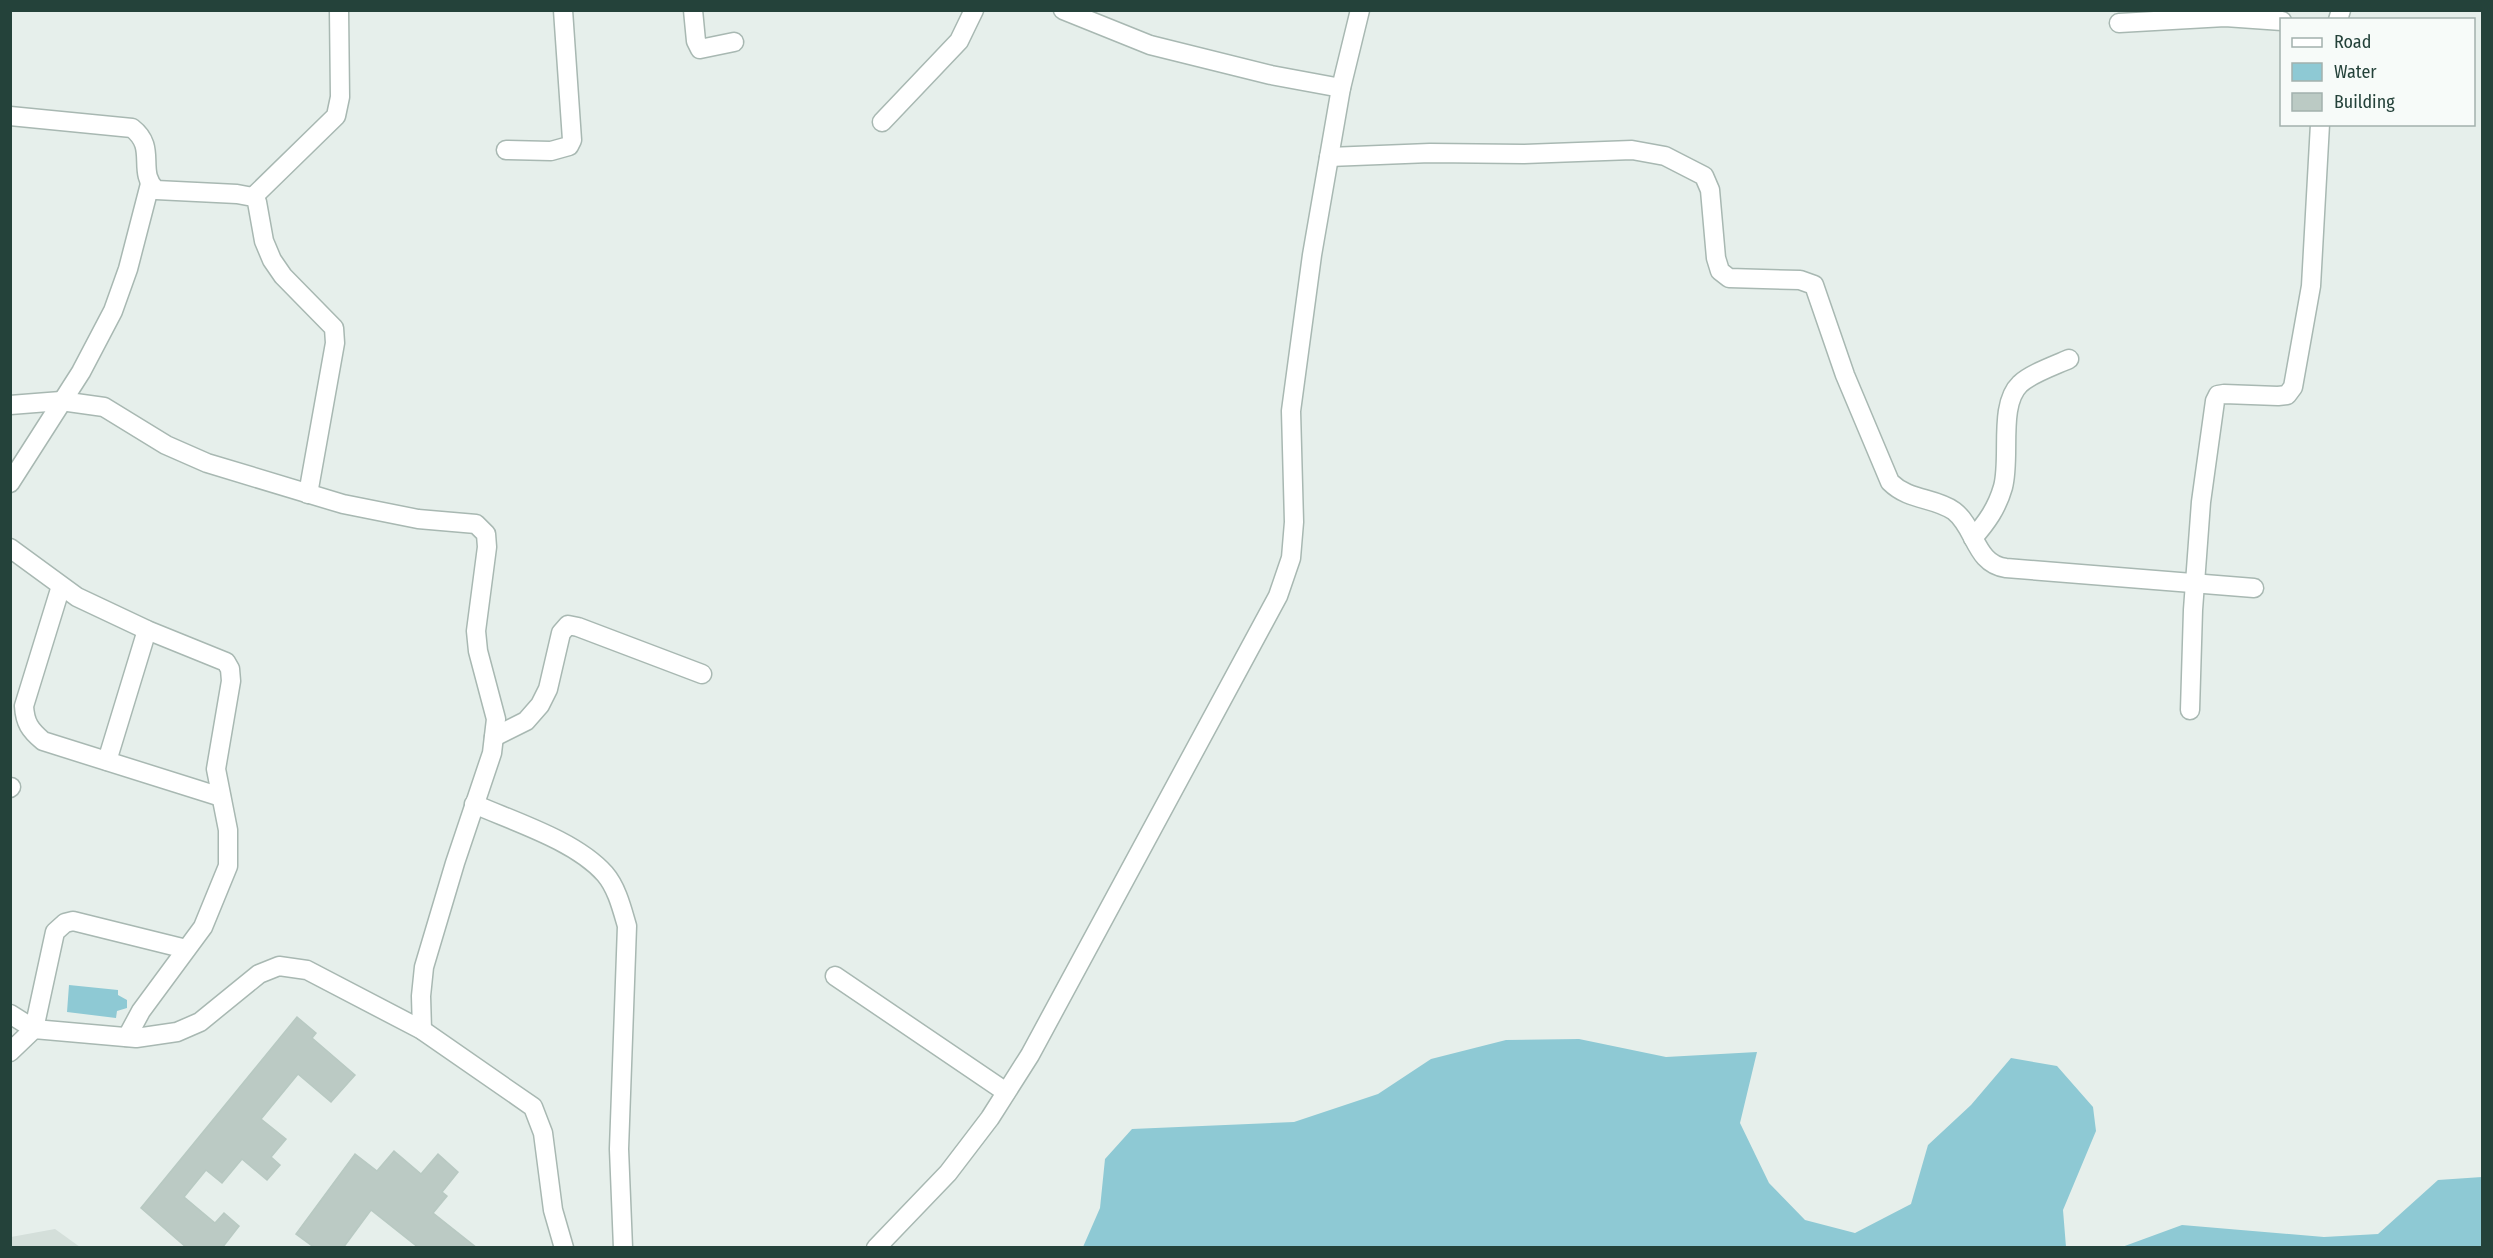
<svg xmlns="http://www.w3.org/2000/svg" width="2493" height="1258" font-family="'Fira Sans Condensed',sans-serif">
<rect width="100%" height="100%" fill="#e6efeb"/>
<path fill="#d4dfda" d="M55,1229l25,18h-69v-10z"/>
<g fill="#8ec9d4">
<path d="M69,985l49,5v5l9,5v8l-10,3 -1,7 -49,-6z"/>
<path d="M1579,1039l87,18 91,-5 -17,71 29,60 36,37 50,13 56,-29 17,-59 43,-40 40,-47 46,8 36,41 3,24 -33,79 3,37h-983l17,-39 5,-49 27,-30 162,-7 84,-28 53,-35 75,-19z"/>
<path d="M2482,1177v70h-360l60,-22 142,12 54,-3 60,-54z"/>
</g>
<g fill="#bbcac4" stroke="#b8c9c2" stroke-width="1.5">
<path d="M297,1017l19,16 -4,5 43,37 -24,27 -33,-28 -37,45 25,20 -15,18 9,8 -13,15 -25,-21 -20,24 -16,-13 -22,27 31,26 9,-10 15,13 -17,22h-35l-46,-40z"/>
<path d="M394,1151l27,23 17,-20 20,18 -16,20 5,4 -14,17 44,35h-58l-48,-38 -28,38h-28l-19,-14 59,-80 22,17z"/>
</g>
<g fill="none" stroke-linecap="round" stroke-linejoin="round">
<defs>
<g id="minor">
<path d="M693,10l3,31 4,8 34,-7"/>
<path d="M1063,10l87,35 121,30 70,13"/>
<path d="M2338,20l3,-10"/>
<path d="M2119,23l106,-6 57,4"/>
<path d="M10,116l122,12c26,20 4,43 24,62l81,4 16,3 4,5 7,39 8,19 11,16 51,52 1,15 -27,151"/>
<path d="M882,122l77,-81 15,-31"/>
<path d="M506,150l45,1 18,-5 3,-6 -9,-130"/>
<path d="M1329,157l101,-4 94,1 108,-4 33,6 39,20 6,14 6,68 4,13 9,7 71,2 14,5 31,90 45,107c19,19 44,15 64,29 22,17 21,53 52,57l248,20"/>
<path d="M253,197l83,-81 4,-19 -1,-87"/>
<path d="M10,405l51,-4 43,6 62,38 41,18 136,41 75,15 58,5 10,10 1,13 -11,84 2,20 18,68 -4,34 -37,110 -31,104 -3,29 1,34"/>
<path d="M10,483l71,-111 32,-61 15,-42 22,-85"/>
<path d="M1973,538c14,-16 24,-30 30,-51 8,-30 -5,-82 17,-103 10,-10 36,-19 49,-25"/>
<path d="M10,548l67,49 70,33 79,32 4,7 1,12 -15,88 12,61v36l-25,61 -62,84 -14,26"/>
<path d="M61,586l-37,120c1,17 6,24 19,35l178,56"/>
<path d="M2190,710l3,-100 8,-108 14,-101 3,-6 6,-1 54,2 9,-1 6,-8 18,-101 9,-162"/>
<path d="M494,737l32,-16 14,-16 8,-16 13,-56 7,-8 10,2 124,47"/>
<path d="M107,761l40,-131"/>
<path d="M10,788l1,-1"/>
<path d="M474,804c41,18 102,37 131,70 12,14 17,35 22,52l-8,223 4,99"/>
<path d="M835,976l171,116"/>
<path d="M10,1014l24,15 21,-97 10,-9 8,-2 113,28"/>
<path d="M10,1052l24,-23 102,9 41,-6 23,-10 59,-48 20,-8 28,4 115,60 111,77 10,26 10,77 11,38"/>
<path d="M876,1248l72,-75 42,-55 40,-63 248,-459 13,-38 3,-36 -3,-111 21,-156 29,-167 19,-78"/>
</g>
</defs>
<use href="#minor" stroke="#a8b8b2" stroke-width="21"/>
<use href="#minor" stroke="#fff" stroke-width="18"/>
</g>
<rect width="2493" height="1258" fill="none" stroke="#24423a" stroke-width="24"/>
<rect x="2280" y="18" width="195" height="108" fill="#f7fbf9" stroke="#a3b1ad" stroke-width="1.5"/>
<rect x="2292" y="38" width="30" height="9" fill="#ffffff" stroke="#a3b1ad" stroke-width="1.5"/>
<text x="2334" y="48" font-size="18" fill="#24423a">Road</text>
<rect x="2292" y="63" width="30" height="18" fill="#8ec9d4" stroke="#a3b1ad" stroke-width="1.5"/>
<text x="2334" y="78" font-size="18" fill="#24423a">Water</text>
<rect x="2292" y="93" width="30" height="18" fill="#bbcac4" stroke="#a3b1ad" stroke-width="1.5"/>
<text x="2334" y="108" font-size="18" fill="#24423a">Building</text>
</svg>
